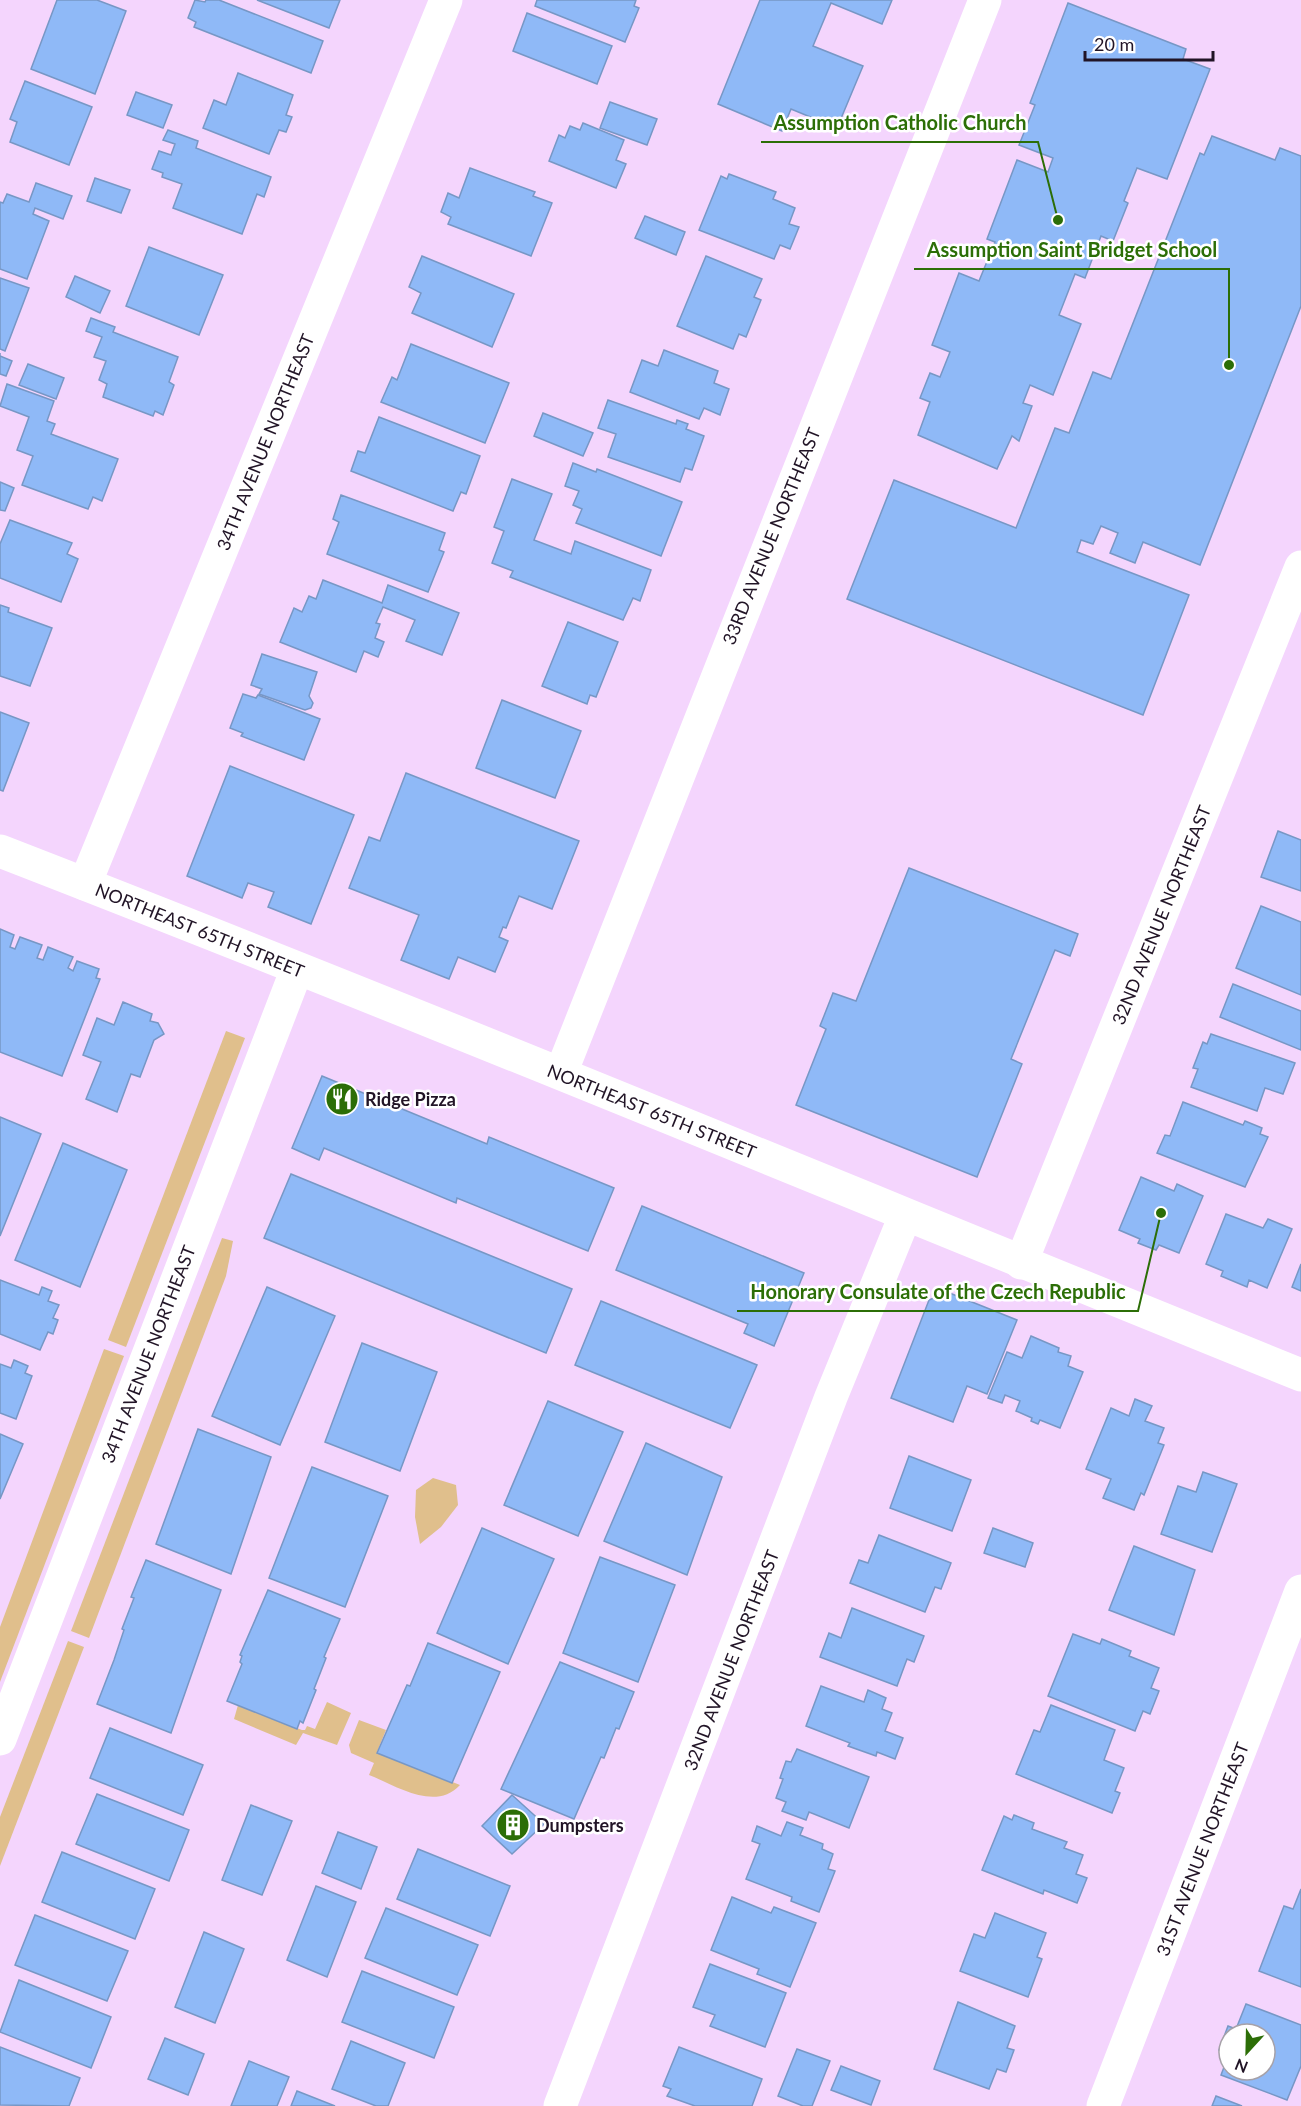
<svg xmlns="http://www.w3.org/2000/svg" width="1301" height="2106" font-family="Lato,sans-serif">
<rect width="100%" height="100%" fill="#f4d5fd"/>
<g fill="#e0bf8c">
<path d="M226,1031l19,7 -119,309 -18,-7z"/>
<path d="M222,1238l11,3 -7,35 -137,362 -18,-7z"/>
<path d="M104,1349l20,7 -124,326v-55z"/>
<path d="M433,1478l23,7 2,20 -17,22 -21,17 -5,-27 1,-27z"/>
<path d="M68,1641l16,6 -84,219v-49z"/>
<path d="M327,1702l24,11 -14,32 -34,-12 -7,12 -62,-26 4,-14 64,25h3l2,-4 8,3z"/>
<path d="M359,1720l27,10 -9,22 83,33c-25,27 -63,1 -91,-10l5,-12 -23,-10 -2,-8z"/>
</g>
<g fill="#8fb9f7" stroke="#7797c5" stroke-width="1.5" fill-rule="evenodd">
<path d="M57,0h40l29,11 -31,83 -64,-25z"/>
<path d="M195,0l10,2 1,-2h13l104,41 -12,32 -117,-46 2,-5 -8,-4z"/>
<path d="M257,0h83l-11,28z"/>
<path d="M537,0h99l-2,6 5,2 -14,34 -90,-36z"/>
<path d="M760,0h132l-10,24 -51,-21 -18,43 50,20 -26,62 -46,-19 -9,22 -64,-27z"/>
<path d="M1068,3l118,46 -3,10 27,10 -43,110 -30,-11 -13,33 4,2 -15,38 -12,-5 -16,42 -10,-4 -16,41 22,9 -28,71 -23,-10 -7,18 9,3 -13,35 -7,-5 -15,33 -79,-34 12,-33 -10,-4 10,-25 10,4 10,-25 -18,-7 27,-72 20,8 16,-39 -8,-3 30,-79 31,12 5,-14 -34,-13 16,-40 -5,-2z"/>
<path d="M527,13l85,33 -15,38 -84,-33z"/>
<path d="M238,73l55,22 -7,20 6,2 -6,15 -7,-2 -10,24 -66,-26 11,-28 12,5z"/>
<path d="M25,81l67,26 -23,58 -59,-23 7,-20 -7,-3z"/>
<path d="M136,92l36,13 -9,23 -36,-13z"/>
<path d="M610,102l47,17 -10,26 -47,-17z"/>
<path d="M583,123l41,17 -8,20 10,4 -10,24 -67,-27 10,-26 6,3 5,-12 10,4z"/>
<path d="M168,130l30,11 -2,7 75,29 -7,20 -7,-3 -15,40 -69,-26 9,-24 -20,-7 1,-4 -11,-4 7,-18 12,4 4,-11 -12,-4z"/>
<path d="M1212,136l63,24 5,-12 21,8v150l-101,259 -57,-23 -8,21 -25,-10 8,-20 -17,-7 -8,18 -12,-4 -4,12 112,43 -46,120 -296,-116 47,-119 122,48 39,-100 14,5 24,-61 18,7 89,-226 4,2z"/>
<path d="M470,168l65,24 -2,4 19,7 -21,53 -83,-32 3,-7 -10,-5 7,-19 11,5z"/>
<path d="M729,174l47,18 -3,7 22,9 -6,16 10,3 -9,22 -10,-4 -6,14 -75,-29 22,-54 6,3z"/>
<path d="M95,178l35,12 -9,23 -34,-12z"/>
<path d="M36,183l36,13 -9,23 -28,-11 -2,6 16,7 -22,58 -27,-10v-67l3,1 4,-9 22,8z"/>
<path d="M645,216l40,16 -9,23 -41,-17z"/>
<path d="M149,247l74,28 -24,60 -73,-29z"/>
<path d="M422,256l92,38 -22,53 -80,-34 9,-20 -12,-6z"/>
<path d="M706,256l56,23 -8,18 7,3 -15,37 -7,-3 -6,15 -56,-23z"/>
<path d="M75,276l35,15 -10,22 -34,-16z"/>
<path d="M0,278l29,10 -24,63 -5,-2z"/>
<path d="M91,318l24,9 -2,5 65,25 -9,25 5,3 -11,30 -8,-4 -2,5 -50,-19 4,-13 -8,-4 7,-19 -12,-4 8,-20 -16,-6z"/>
<path d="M411,344l98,39 -24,60 -104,-41 11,-25 5,3z"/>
<path d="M664,350l54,21 -4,12 15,6 -9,26 -16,-7 -5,11 -69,-27 12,-32 16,6z"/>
<path d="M0,353v3l12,5 -6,15 -6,-2z"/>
<path d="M28,364l36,14 -8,21 -37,-14z"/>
<path d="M7,384l47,17 -7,20 8,3 -4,10 67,25 -16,42 -9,-4 -5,12 -66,-24 11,-29 -16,-6 12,-33 -29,-11z"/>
<path d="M608,400l68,24 1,-4 11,4 -2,5 18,7 -12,34 -7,-2 -5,14 -72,-25 8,-23 -18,-6z"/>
<path d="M543,413l50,20 -10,23 -49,-20z"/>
<path d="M379,417l101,39 -14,38 -5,-2 -8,19 -102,-40 7,-20 7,2z"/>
<path d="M573,463l23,9 1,-3 85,33 -21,54 -85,-33 6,-14 -9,-4 6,-14 -14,-5z"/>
<path d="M512,479l40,15 -18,46 37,14 4,-13 76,29 -11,31 -7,-3 -10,22 -113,-43 3,-6 -21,-8 12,-32 -10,-4z"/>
<path d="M0,482l14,6 -9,23 -5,-1z"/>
<path d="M341,495l104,38 -6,17 5,2 -16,40 -101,-38 12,-32 -6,-3z"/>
<path d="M10,520l62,23 -5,11 11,5 -17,43 -61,-24v-34z"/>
<path d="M323,580l59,23 6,-18 71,28 -17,42 -36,-14 9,-21 -32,-13 -7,16 4,1 -5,14 9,4 -6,15 -14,-6 -8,21 -76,-30 14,-34 8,4 7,-16 7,3z"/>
<path d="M0,605l9,3 -1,4 44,16 -22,58 -30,-10z"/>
<path d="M568,622l50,20 -22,55 -6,-2 -3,9 -45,-18z"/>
<path d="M262,654l55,18 -8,24 4,7 -2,5 -6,2 -46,-16 3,-5 -11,-4z"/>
<path d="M243,694l13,4 2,-3 62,24 -16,41 -63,-24 2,-3 -13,-5z"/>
<path d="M502,700l79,31 -26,67 -79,-30z"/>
<path d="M0,712l29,11 -26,68 -3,-1z"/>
<path d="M230,766l124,49 -43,109 -43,-17 6,-15 -26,-9 -6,15 -55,-22z"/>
<path d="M406,773l173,68 -27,68 -33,-13 -13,32 -3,-1 -4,10 9,4 -13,31 -37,-15 -9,22 -48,-19 18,-45 -70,-27 20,-51 11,4z"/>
<path d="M1278,831l23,9v51l-40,-14z"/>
<path d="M909,868l169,66 -8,22 -15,-6 -44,109 11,5 -45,113 -181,-72 30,-76 -6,-3 13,-33 23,8z"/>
<path d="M1261,906l40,16v73l-65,-27z"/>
<path d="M0,929l14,6 -4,12 5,2 5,-12 22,8 -5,13 6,2 5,-13 25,10 -5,11 5,3 4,-10 22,8 -3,9 4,1 -38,97 -62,-24z"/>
<path d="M1233,984l68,27v39l-81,-33z"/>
<path d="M123,1002l29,12 -2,7 8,2 6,11 -10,6 -14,37 -9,-3 -14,38 -31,-13 15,-37 -18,-7 14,-37 17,7z"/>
<path d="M1211,1034l84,29 -12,31 -18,-6 -8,23 -66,-24 7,-18 -5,-1 10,-26 4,2z"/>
<path d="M322,1076l165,68 2,-7 125,51 -26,63 -131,-53 -1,5 -132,-55 -5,12 -27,-12z"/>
<path d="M1183,1102l60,23 2,-4 17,7 -2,6 8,3 -23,50 -88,-34 8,-18 5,1z"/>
<path d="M0,1117l41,17 -41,102z"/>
<path d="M63,1143l64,27 -47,117 -65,-27z"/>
<path d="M291,1174l281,115 -26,64 -282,-115z"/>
<path d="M1141,1177l33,14 3,-7 26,12 -24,57 -20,-8 -3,5 -18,-7 2,-4 -21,-9z"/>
<path d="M642,1206l162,67 -30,73 -30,-13 4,-9 -132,-54z"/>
<path d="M1226,1214l37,14 5,-9 24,10 -25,59 -18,-8 -2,7 -26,-11 2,-5 -17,-7z"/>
<path d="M1301,1264v27l-9,-4z"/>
<path d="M0,1280l39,15 3,-8 10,4 -4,10 11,4 -6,13 5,2 -5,14 -5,-2 -8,18 -40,-16z"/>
<path d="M267,1287l68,29 -55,129 -68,-29z"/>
<path d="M947,1292l70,28 -30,74 -20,-8 -14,36 -62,-24 38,-98z"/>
<path d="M601,1301l156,64 -27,63 -155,-63z"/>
<path d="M1031,1336l28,12 -1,4 13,4 -3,10 15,6 -23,56 -20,-8 -2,4 -7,-3 1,-3 -16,-7 4,-10 -15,-6 -3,8 -14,-5 19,-46 15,6z"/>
<path d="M362,1343l75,29 -37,99 -75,-29z"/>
<path d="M14,1360l14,6 -3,7 7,3 -16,43 -16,-6v-49l11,4z"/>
<path d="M1135,1399l17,7 -7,15 19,7 -6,15 6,2 -20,50 -3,-2 -7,17 -31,-12 8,-19 -25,-10 25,-61 18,8z"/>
<path d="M548,1401l75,31 -45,104 -74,-31z"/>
<path d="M198,1429l73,28 -40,117 -75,-30z"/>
<path d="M0,1434l23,10 -23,55z"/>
<path d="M646,1443l76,34 -35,98 -83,-34z"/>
<path d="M909,1456l62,24 -19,51 -62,-23z"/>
<path d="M312,1467l76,29 -43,111 -76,-29z"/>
<path d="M1203,1472l34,12 -25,68 -51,-18 17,-48 18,6z"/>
<path d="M482,1528l72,31 -46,105 -71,-31z"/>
<path d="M993,1528l40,15 -8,24 -41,-14z"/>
<path d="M879,1535l72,28 -10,26 -6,-2 -10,25 -75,-29 9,-23 9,3z"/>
<path d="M1134,1546l61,24 -21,65 -65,-25z"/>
<path d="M600,1557l75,28 -37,97 -75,-29z"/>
<path d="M146,1560l75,30 -50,143 -74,-29 17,-44 10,-30 -2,-1 12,-31 -3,-1z"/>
<path d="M268,1590l72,29 -16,38 2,1 -12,31 2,1 -13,33 -3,-2 -3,8 -70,-28 15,-37 -2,-2 2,-6 -2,-1z"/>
<path d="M852,1608l72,28 -10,26 -7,-3 -10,27 -77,-29 9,-24 12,5z"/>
<path d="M1073,1634l27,10 2,-5 29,12 -2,5 30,12 -8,20 8,3 -9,23 -7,-3 -8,20 -87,-35z"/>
<path d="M428,1643l72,29 -48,111 -75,-30 30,-68 3,1z"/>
<path d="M560,1662l74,30 -15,37 -3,-1 -12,30 -3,-1 -27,62 -73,-30z"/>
<path d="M821,1686l43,16 4,-12 18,8 -4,11 10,4 -7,18 18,7 -8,21 -18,-7 -1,4 -28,-10 2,-3 -44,-17z"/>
<path d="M1051,1705l64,25 -11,30 20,8 -9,23 5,2 -8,20 -96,-39 18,-44 6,2z"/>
<path d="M110,1728l93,37 -20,50 -93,-37z"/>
<path d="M797,1749l72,28 -20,51 -40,-16 -3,8 -24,-9 4,-9 -10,-4 7,-19 -3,-1 6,-17 5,1z"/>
<path d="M97,1794l92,36 -20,51 -93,-37z"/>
<path d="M512,1795l32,29 -32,30 -30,-28z"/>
<path d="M251,1805l41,16 -30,74 -40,-15z"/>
<path d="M1014,1815l20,8 -2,6 35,13 -3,6 19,7 -7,19 11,4 -10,25 -33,-13 -1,4 -61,-24 22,-54 8,4z"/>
<path d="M787,1822l16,6 -3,7 23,9 -1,5 11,5 -5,15 7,2 -16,41 -28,-11 1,-4 -46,-18 14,-35 -8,-3 5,-15 24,10z"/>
<path d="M338,1832l39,15 -16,42 -39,-16z"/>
<path d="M418,1849l92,37 -20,50 -93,-37z"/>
<path d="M62,1852l93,37 -20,50 -93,-37z"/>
<path d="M316,1886l40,16 -29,75 -40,-17z"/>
<path d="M1301,1889v98l-42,-16 25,-65 9,3z"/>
<path d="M732,1897l39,16 3,-6 42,16 -26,64 -33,-13 2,-5 -48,-19z"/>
<path d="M386,1908l92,37 -21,50 -92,-37z"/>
<path d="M995,1913l51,20 -9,24 5,2 -14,38 -68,-26 14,-37 11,4z"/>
<path d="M35,1915l93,36 -21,50 -92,-36z"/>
<path d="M204,1932l40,17 -29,74 -40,-16z"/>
<path d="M710,1964l76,29 -21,54 -55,-21 5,-11 -22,-8z"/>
<path d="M362,1971l92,36 -20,51 -92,-36z"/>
<path d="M19,1980l92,37 -20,51 -91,-36z"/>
<path d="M958,2002l57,24 -8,22 7,2 -8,22 -9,-3 -8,20 -55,-20z"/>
<path d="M1246,2004l55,21v41l-14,34 -66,-25 8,-21 -10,-4 9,-24 8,3zM1229,2034h36v36h-36z"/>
<path d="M165,2038l39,16 -16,41 -40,-16z"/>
<path d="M351,2041l54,22 -17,43h-12l-44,-17z"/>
<path d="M0,2047l80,31 -11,28 -69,-1z"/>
<path d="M679,2047l83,32 -10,27h-57l-28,-10 4,-7 -8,-3z"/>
<path d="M797,2049l33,12 -18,45h-9l-25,-10z"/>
<path d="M249,2061l40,16 -12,29h-46z"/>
<path d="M841,2066l39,15 -9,24 -40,-15z"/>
<path d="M297,2091l38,15h-44z"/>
<path d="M1216,2096l26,10h-30z"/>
</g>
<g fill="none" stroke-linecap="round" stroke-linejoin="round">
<g stroke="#fff" stroke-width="33">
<path d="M85,884l361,-884"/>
<path d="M561,1073l424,-1073"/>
<path d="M1021,1263l280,-696"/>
<path d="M0,1739l297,-770"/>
<path d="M560,2106l271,-709 74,-181"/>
<path d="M1103,2106l198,-515"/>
</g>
<path stroke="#fff" stroke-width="33" d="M0,851c436,169 868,349 1301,524"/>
</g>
<defs>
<symbol id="restaurant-disc" viewBox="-11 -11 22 22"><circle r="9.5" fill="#2c6e07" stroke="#fff"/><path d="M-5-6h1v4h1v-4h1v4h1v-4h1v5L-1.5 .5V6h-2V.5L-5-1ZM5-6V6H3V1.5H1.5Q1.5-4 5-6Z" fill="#fff"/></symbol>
<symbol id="building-disc" viewBox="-11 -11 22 22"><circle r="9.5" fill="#2c6e07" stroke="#fff"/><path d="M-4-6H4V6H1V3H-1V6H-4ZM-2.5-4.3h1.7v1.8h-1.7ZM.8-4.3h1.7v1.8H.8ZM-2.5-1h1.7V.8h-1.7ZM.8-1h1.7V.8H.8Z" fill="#fff"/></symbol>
</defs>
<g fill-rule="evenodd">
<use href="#restaurant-disc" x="323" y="1080" width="38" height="38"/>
<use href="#building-disc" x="494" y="1806" width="38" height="38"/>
</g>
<g text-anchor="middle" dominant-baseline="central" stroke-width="5" stroke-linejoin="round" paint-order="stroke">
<g font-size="18" fill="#211426" stroke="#fff">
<text transform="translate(265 442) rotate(-68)">34TH AVENUE NORTHEAST</text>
<text transform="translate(771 536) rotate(-68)">33RD AVENUE NORTHEAST</text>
<text transform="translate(1161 915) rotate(-68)">32ND AVENUE NORTHEAST</text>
<text transform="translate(200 930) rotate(22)">NORTHEAST 65TH STREET</text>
<text transform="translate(652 1111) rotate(22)">NORTHEAST 65TH STREET</text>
<text transform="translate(148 1354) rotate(-69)">34TH AVENUE NORTHEAST</text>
<text transform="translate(731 1660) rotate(-69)">32ND AVENUE NORTHEAST</text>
<text transform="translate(1202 1849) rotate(-69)">31ST AVENUE NORTHEAST</text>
</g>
<g font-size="18" font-weight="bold" fill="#211426" stroke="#fff" text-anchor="start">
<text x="365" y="1099">Ridge Pizza</text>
<text x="536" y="1825">Dumpsters</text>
</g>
</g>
<path fill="none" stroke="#2c6e07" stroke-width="2" d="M1058 220L1038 142H761M1229 365L1229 269H914M1161 1213L1138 1311H737"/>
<g fill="#2c6e07" stroke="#fff" stroke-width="2">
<circle cx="1058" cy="220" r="6"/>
<circle cx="1229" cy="365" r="6"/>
<circle cx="1161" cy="1213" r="6"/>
</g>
<g font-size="20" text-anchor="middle" font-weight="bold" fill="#2c6e07" stroke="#fff" stroke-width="5" stroke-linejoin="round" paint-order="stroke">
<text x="900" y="130">Assumption Catholic Church</text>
<text x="1072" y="257">Assumption Saint Bridget School</text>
<text x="938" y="1299">Honorary Consulate of the Czech Republic</text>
</g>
<g transform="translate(1247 2052) rotate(202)"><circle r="28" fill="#ffffff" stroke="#a6a1a8" stroke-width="1.5"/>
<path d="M0-4.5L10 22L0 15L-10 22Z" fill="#2c6e07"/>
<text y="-9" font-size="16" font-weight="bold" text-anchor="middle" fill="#211426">N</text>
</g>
<path d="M1085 51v9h128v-9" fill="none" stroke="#211426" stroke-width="3"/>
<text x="1094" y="51" font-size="18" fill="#211426" stroke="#ffffff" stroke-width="4.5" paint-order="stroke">20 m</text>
</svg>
